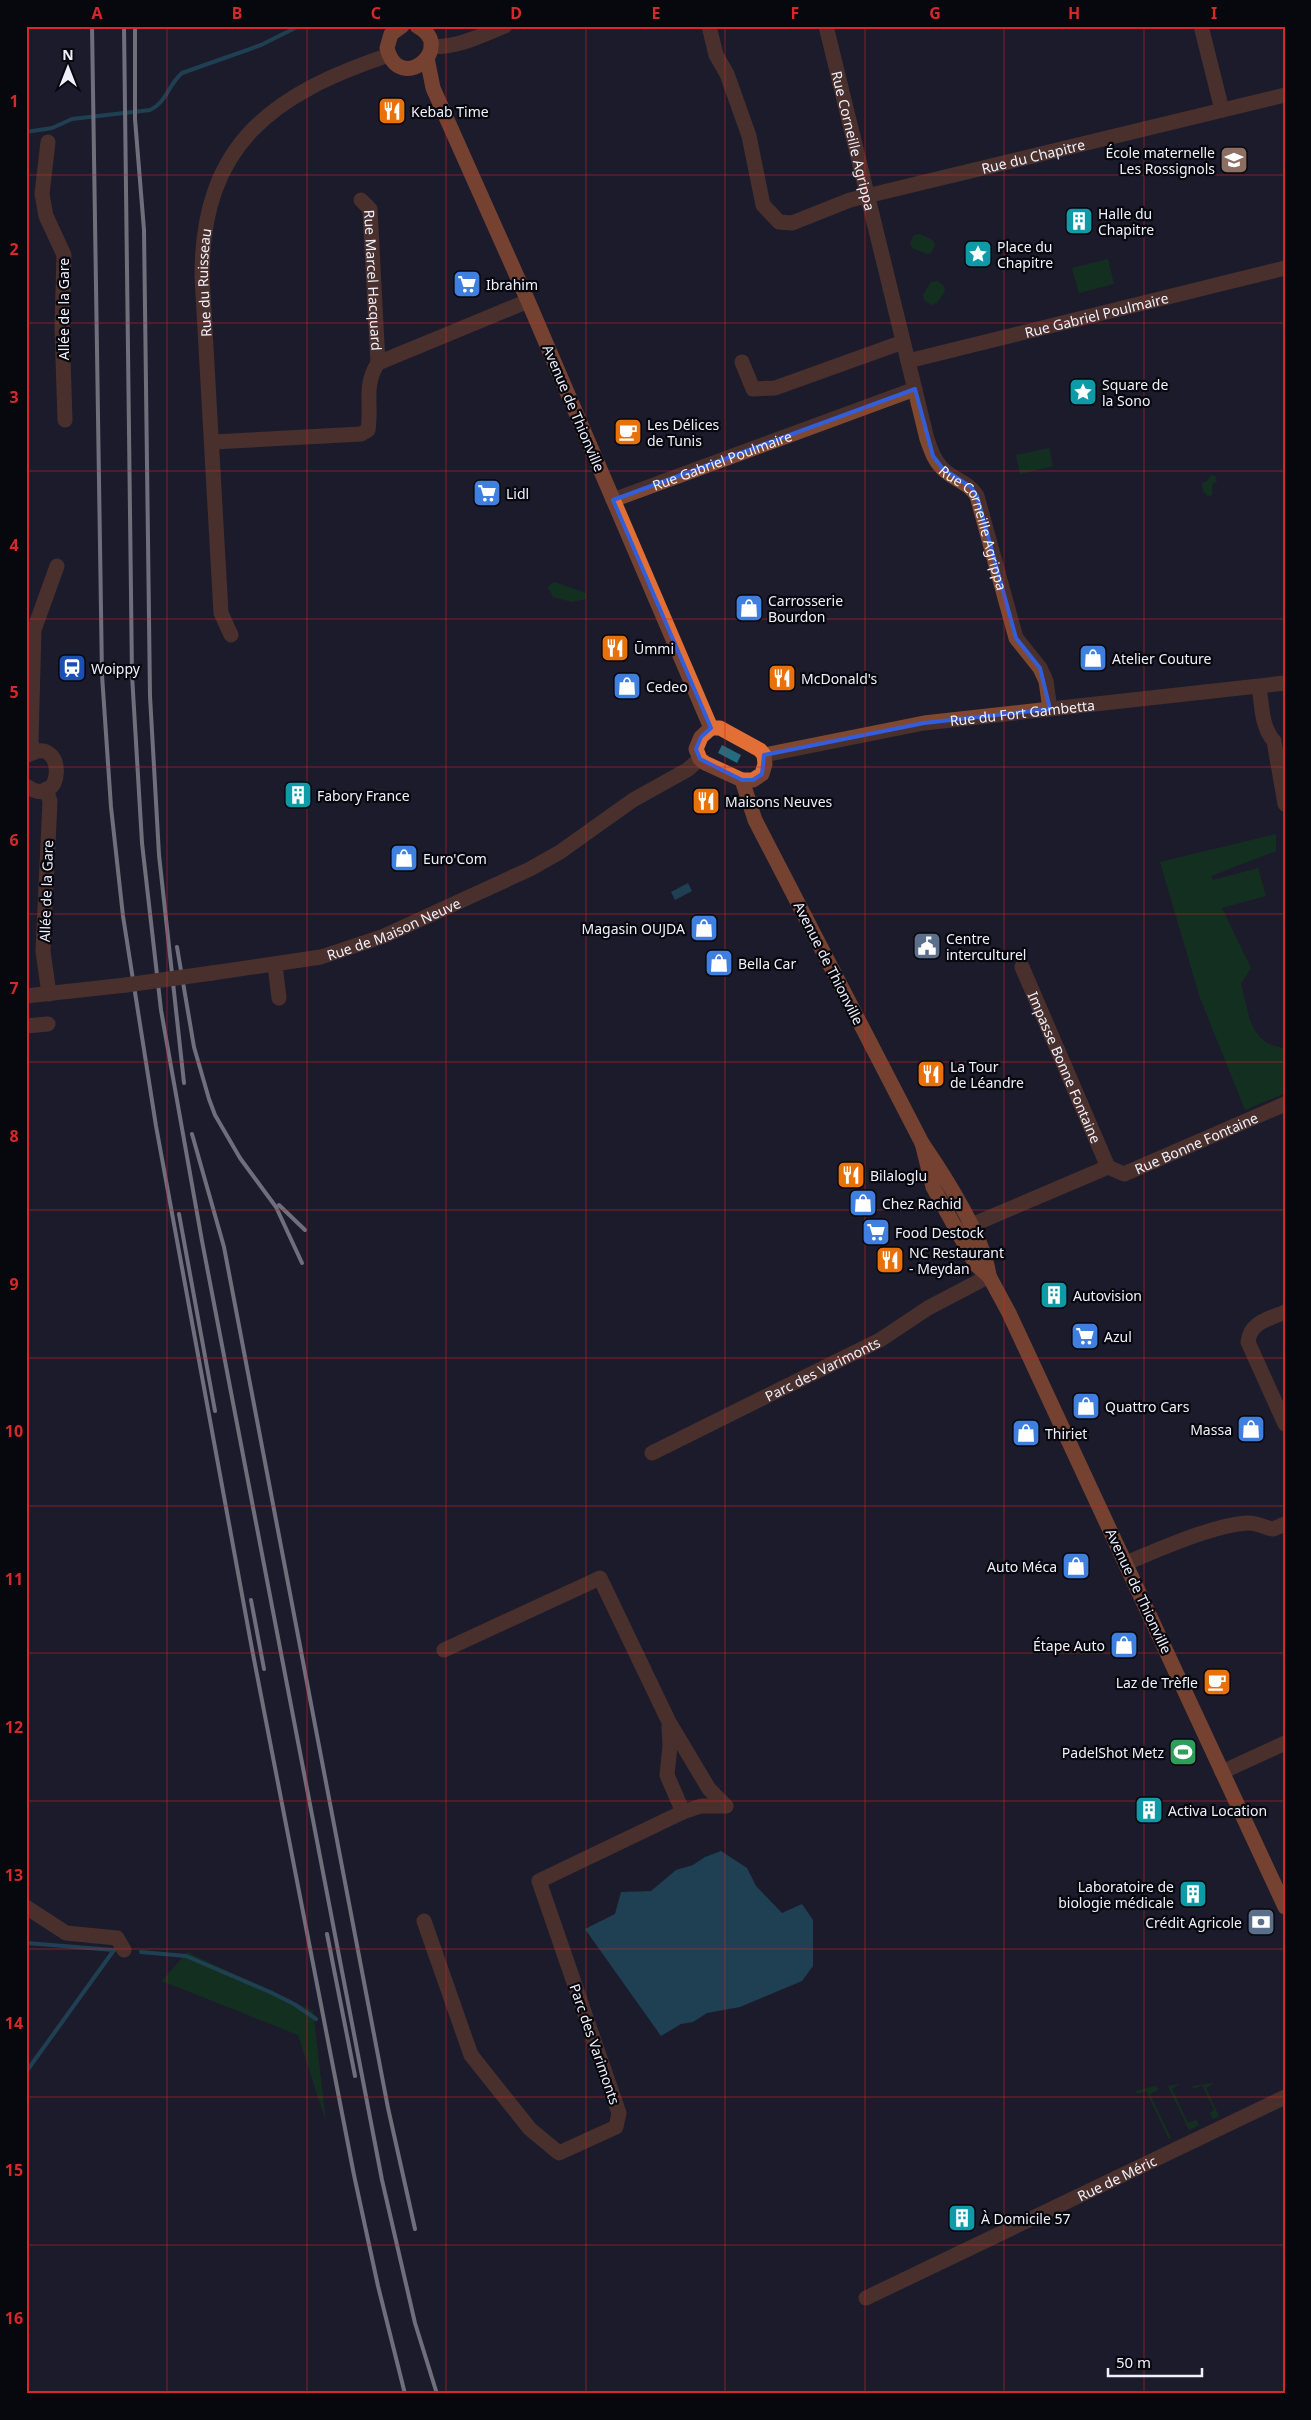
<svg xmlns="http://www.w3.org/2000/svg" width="1311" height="2420" font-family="'Noto Sans',sans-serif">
<rect width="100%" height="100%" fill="#1c1c2c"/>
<g fill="#0b4713">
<path d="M920,234l13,6 2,5 -4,8 -4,1 -15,-6 -2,-5 4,-8z"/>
<path d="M1108,259l6,25 -35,9 -7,-25z"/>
<path d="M937,281l6,4 2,6 -8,12 -6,2 -7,-5 -1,-5 8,-13z"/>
<path d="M1049,448l4,18 -33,8 -4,-19z"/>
<path d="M1211,475l4,1 2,5 -5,4v10l-4,1 -5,-5 -1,-8 5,-2z"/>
<path d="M554,582l32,11v6l-14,3 -19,-5 -5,-10z"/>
<path d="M1276,834v17l-65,25 2,4 45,-12 8,28 -44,12 29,60 -10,16c8,29 8,61 44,64v45l-40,17 -45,-112 -40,-136z"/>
<path d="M187,1952l126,59 13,111 -28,-87 -136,-54z"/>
<path d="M1214,2083l-8,5 13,28 -6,3 -3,-6 4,-3 -12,-25 -8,4 -2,-3z"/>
<path d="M1179,2084l-7,5 16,34 8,-3 3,5 -10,5 -21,-44z"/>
<path d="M1156,2086l2,4 -8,4 21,44 -2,1 -23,-48 -9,3 -1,-3z"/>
</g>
<g fill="#246b80">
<path d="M722,745l19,10 -4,8 -19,-10z"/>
<path d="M688,883l4,8 -17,9 -4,-8z"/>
<path d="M721,1851l26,17 9,18 26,27 20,-9 11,16v46l-11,15 -62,26 -33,6 -14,9 -12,2 -20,12 -76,-107 30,-15 6,-22 30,-1 25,-21 17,-5 12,-8z"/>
</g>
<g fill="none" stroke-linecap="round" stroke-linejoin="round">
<g stroke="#246b80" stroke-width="4">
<path d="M26,132l26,-4 20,-9 78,-9c17,-8 18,-25 32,-37l79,-28 38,-19"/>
<path d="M26,1943l88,7"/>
<path d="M141,1952l45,4 84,36 24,12 22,15"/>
<path d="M26,2072l88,-122"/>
</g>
<g stroke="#80492f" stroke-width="15">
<path id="s1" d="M709,26l7,29 11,19 22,62 14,69 16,17 13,1 58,-23 435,-105"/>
<path id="s2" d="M826,26l101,413c4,11 7,21 15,29 11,12 26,13 35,28l39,142 24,30 6,13 4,28"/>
<path d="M1201,26l21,84"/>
<path d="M431,46c25,3 50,-11 74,-20"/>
<path d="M48,142l-6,52 4,22 18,39 -2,73 3,92"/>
<path id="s3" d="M361,200l9,9 8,154"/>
<path id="s4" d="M908,361l377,-93"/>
<path d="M742,362l11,27 22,-1 128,-46"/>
<path d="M212,442l149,-8 7,-4c4,-26 -5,-44 10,-67l150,-62"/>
<path id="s5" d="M613,500l302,-111"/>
<path id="s6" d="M231,635l-10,-22 -19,-337c0,-133 71,-182 187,-221"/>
<path d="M1259,687c3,17 2,40 15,54l11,63"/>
<path d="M33,753l-2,-12 3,-111 23,-64"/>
<path id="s7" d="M764,755l160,-32 361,-40"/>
<path d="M26,756c41,-26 40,57 0,30"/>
<path d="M46,789l4,12 -7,150 6,43"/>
<path d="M275,965l4,33"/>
<path id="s8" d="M1022,967l86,200"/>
<path id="s9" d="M212,973l109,-16 63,-21 146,-67 30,-17 73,-52 54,-30 13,-11"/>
<path d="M26,996l100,-11"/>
<path d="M26,1026l22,-2"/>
<path id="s10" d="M1108,1167l16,7 161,-70"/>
<path d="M960,1230l148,-63"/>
<path d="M1285,1312c-16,7 -35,10 -37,30l37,82"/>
<path id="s11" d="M652,1453l228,-113 48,-32 61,-32"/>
<path d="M1126,1563c32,-13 87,-38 121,-40 10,-1 17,5 26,6l12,-5"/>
<path d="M444,1650l156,-72 69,144 40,67 17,17"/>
<path d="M669,1726l1,20 -3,29 16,37"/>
<path d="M1222,1772l63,-29"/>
<path d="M26,1907l40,26 51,5 7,12"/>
<path d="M424,1921l47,134 59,74 29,24 57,-26 3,-14 -80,-232 144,-69 18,-6h25"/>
<path id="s12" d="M866,2298l419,-201"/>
</g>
<g stroke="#e26f36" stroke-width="15">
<path d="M402,26l-11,8 -4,14c12,48 71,-1 30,-22"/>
<path d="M427,58l6,30 95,213 183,427"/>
<path d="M711,728h9l40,22 4,5 1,9 -3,10 -9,6h-11l-37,-17 -5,-4 -4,-10 5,-12z"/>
<path d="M742,780l13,40 167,323c22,32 63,96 67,133"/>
<path d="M922,1143l11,44 43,78 13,11 20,37 276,594"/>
</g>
<g stroke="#d2d3de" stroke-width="4">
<path d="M92,26l10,649 9,132 12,109 33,210 96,523 102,526 24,111 27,108"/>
<path d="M124,26l8,649 10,168 19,167 41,231 180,939 33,143 22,71"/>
<path d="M135,26v93l9,111 6,466 9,159 25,228"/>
<path d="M177,947l17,100 15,52 6,16 25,43 36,49 26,56"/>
<path d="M192,1134l32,113 164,861 27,121"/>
<path d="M279,1205l26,25"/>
<path d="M179,1214l36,197"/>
<path d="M251,1600l13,69"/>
<path d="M327,1934l28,142"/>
</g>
<path stroke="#80492f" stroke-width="15" d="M126,985l86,-12"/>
</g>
<path d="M0 0H1311V2420H0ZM915,389l18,67 10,13 28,18 6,9 39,142 24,30 10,41 -126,14 -160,32 -2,19 -9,6h-11l-42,-21 -4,-10 5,-12 10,-9 -98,-228z" fill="#1c1c2c" fill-opacity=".55" fill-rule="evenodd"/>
<path fill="none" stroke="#325edc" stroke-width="4" stroke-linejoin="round" d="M915,389l18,67 10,13 28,18 6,9 39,142 24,30 10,41 -126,14 -160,32 -2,19 -9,6h-11l-42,-21 -4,-10 5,-12 10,-9 -98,-228z"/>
<path fill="none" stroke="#d62828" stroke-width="1" stroke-opacity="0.55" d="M167,26v2368M307,26v2368M446,26v2368M586,26v2368M725,26v2368M865,26v2368M1004,26v2368M1144,26v2368M26,175h1259M26,323h1259M26,471h1259M26,619h1259M26,767h1259M26,914h1259M26,1062h1259M26,1210h1259M26,1358h1259M26,1506h1259M26,1653h1259M26,1801h1259M26,1949h1259M26,2097h1259M26,2245h1259"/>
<defs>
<symbol id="restaurant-square" viewBox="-11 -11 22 22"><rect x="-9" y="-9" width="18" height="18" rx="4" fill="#e8710a" stroke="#07070e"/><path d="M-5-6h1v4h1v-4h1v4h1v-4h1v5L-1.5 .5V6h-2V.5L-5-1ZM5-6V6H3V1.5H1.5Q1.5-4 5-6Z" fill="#fff"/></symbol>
<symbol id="school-square" viewBox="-11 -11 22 22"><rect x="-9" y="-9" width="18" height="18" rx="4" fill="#8d6e63" stroke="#07070e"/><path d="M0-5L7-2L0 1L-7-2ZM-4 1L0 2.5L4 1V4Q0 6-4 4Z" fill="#fff"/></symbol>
<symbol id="building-square" viewBox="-11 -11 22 22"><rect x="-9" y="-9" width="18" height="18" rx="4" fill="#0f9aa8" stroke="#07070e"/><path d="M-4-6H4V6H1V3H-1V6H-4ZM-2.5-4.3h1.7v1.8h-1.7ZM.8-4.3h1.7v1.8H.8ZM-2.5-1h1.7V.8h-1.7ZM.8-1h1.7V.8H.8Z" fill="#fff"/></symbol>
<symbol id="sight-square" viewBox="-11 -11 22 22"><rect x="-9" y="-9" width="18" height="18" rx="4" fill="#0f9aa8" stroke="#07070e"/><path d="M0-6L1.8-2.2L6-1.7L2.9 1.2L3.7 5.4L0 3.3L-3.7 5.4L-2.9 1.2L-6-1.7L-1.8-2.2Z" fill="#fff"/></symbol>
<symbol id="supermarket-square" viewBox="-11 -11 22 22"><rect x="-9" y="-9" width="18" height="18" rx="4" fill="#3f7fe0" stroke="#07070e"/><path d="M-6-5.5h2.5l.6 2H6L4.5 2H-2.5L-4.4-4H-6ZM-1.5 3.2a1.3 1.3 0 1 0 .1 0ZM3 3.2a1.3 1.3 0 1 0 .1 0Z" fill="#fff"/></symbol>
<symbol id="cafe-square" viewBox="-11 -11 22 22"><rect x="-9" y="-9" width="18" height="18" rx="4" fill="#e8710a" stroke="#07070e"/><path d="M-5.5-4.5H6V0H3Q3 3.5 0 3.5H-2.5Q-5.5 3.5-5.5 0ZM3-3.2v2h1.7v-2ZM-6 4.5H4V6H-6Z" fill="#fff"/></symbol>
<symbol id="shop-square" viewBox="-11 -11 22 22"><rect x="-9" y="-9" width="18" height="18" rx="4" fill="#3f7fe0" stroke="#07070e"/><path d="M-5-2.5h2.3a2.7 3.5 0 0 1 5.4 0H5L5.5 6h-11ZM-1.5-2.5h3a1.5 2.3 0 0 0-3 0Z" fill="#fff"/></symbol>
<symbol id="station-square" viewBox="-11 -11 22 22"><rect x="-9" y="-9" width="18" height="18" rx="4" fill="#1a4fb4" stroke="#07070e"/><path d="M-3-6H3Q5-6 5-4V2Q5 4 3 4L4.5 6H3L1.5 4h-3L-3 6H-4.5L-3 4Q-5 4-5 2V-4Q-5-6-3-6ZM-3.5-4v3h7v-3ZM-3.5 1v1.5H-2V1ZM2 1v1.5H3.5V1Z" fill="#fff"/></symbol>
<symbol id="civic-square" viewBox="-11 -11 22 22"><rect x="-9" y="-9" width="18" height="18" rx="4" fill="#5c6f8a" stroke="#07070e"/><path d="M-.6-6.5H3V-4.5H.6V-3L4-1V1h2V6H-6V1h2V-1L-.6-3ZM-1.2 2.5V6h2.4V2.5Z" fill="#fff"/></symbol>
<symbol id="stadium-square" viewBox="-11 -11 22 22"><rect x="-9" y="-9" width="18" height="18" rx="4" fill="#2e9e5b" stroke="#07070e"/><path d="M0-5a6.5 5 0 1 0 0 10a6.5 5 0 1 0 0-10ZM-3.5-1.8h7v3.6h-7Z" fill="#fff"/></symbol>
<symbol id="bank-square" viewBox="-11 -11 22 22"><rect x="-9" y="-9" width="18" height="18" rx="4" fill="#5c6f8a" stroke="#07070e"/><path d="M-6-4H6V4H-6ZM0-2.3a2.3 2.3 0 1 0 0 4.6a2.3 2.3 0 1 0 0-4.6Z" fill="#fff"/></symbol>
</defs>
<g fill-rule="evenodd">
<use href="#restaurant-square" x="376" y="95" width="32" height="32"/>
<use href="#school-square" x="1218" y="144" width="32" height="32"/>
<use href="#building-square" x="1063" y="205" width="32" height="32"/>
<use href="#sight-square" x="962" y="238" width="32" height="32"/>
<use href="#supermarket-square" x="451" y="268" width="32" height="32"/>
<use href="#sight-square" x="1067" y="376" width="32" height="32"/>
<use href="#cafe-square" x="612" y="416" width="32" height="32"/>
<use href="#supermarket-square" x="471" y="477" width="32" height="32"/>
<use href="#shop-square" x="733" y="592" width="32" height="32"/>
<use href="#restaurant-square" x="599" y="632" width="32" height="32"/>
<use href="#shop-square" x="1077" y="642" width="32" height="32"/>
<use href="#station-square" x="56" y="652" width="32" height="32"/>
<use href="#restaurant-square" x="766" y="662" width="32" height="32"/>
<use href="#shop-square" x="611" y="670" width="32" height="32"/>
<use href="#building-square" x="282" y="779" width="32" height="32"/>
<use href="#restaurant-square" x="690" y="785" width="32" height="32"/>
<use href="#shop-square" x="388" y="842" width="32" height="32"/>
<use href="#shop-square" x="688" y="912" width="32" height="32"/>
<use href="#civic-square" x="911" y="930" width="32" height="32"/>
<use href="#shop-square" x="703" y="947" width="32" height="32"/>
<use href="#restaurant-square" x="915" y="1058" width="32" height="32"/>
<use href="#restaurant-square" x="835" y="1159" width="32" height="32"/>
<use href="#shop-square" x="847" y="1187" width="32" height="32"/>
<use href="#supermarket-square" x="860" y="1216" width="32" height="32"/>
<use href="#restaurant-square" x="874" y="1244" width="32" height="32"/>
<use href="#building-square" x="1038" y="1279" width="32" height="32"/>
<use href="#supermarket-square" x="1069" y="1320" width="32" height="32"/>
<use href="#shop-square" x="1070" y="1390" width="32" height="32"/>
<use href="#shop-square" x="1235" y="1413" width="32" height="32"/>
<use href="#shop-square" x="1010" y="1417" width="32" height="32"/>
<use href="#shop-square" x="1060" y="1550" width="32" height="32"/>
<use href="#shop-square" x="1108" y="1629" width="32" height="32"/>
<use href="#cafe-square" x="1201" y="1666" width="32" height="32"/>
<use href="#stadium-square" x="1167" y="1736" width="32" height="32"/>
<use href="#building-square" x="1133" y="1794" width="32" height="32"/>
<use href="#building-square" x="1177" y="1878" width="32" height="32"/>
<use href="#bank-square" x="1245" y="1906" width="32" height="32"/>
<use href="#building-square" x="946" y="2202" width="32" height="32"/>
</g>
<g text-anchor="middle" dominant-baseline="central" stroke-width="4.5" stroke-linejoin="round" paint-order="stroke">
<g font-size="14" fill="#eff0fb" stroke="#07070e" text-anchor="start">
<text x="411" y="111">Kebab Time</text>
<text x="1215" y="152" text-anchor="end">École maternelle<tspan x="1215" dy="16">Les Rossignols</tspan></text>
<text x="1098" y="213">Halle du<tspan x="1098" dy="16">Chapitre</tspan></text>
<text x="997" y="246">Place du<tspan x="997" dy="16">Chapitre</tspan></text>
<text x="486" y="284">Ibrahim</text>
<text x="1102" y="384">Square de<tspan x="1102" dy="16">la Sono</tspan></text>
<text x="647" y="424">Les Délices<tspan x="647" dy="16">de Tunis</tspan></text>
<text x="506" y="493">Lidl</text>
<text x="768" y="600">Carrosserie<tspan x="768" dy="16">Bourdon</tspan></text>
<text x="634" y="648">Ūmmi</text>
<text x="1112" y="658">Atelier Couture</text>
<text x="91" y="668">Woippy</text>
<text x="801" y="678">McDonald's</text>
<text x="646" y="686">Cedeo</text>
<text x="317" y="795">Fabory France</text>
<text x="725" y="801">Maisons Neuves</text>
<text x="423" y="858">Euro'Com</text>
<text x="685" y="928" text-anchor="end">Magasin OUJDA</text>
<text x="946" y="938">Centre<tspan x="946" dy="16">interculturel</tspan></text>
<text x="738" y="963">Bella Car</text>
<text x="950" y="1066">La Tour<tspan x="950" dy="16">de Léandre</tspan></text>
<text x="870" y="1175">Bilaloglu</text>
<text x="882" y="1203">Chez Rachid</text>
<text x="895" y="1232">Food Destock</text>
<text x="909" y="1252">NC Restaurant<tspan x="909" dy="16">- Meydan</tspan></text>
<text x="1073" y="1295">Autovision</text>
<text x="1104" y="1336">Azul</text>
<text x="1105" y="1406">Quattro Cars</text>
<text x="1232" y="1429" text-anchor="end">Massa</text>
<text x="1045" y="1433">Thiriet</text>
<text x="1057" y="1566" text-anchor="end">Auto Méca</text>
<text x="1105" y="1645" text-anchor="end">Étape Auto</text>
<text x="1198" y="1682" text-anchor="end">Laz de Trèfle</text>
<text x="1164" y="1752" text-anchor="end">PadelShot Metz</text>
<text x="1168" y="1810">Activa Location</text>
<text x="1174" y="1886" text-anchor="end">Laboratoire de<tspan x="1174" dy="16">biologie médicale</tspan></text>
<text x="1242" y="1922" text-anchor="end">Crédit Agricole</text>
<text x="981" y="2218">À Domicile 57</text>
</g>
<g font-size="14" fill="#eff0fb" stroke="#07070e">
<text stroke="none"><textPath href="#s2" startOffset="118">Rue Corneille Agrippa</textPath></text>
<text stroke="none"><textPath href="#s1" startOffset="475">Rue du Chapitre</textPath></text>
<text stroke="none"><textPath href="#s3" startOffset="84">Rue Marcel Hacquard</textPath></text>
<text stroke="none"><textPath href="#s6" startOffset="355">Rue du Ruisseau</textPath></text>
<text transform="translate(63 309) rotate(-90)">Allée de la Gare</text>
<text stroke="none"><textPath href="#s4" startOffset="194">Rue Gabriel Poulmaire</textPath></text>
<text transform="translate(574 408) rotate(67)">Avenue de Thionville</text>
<text stroke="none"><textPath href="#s5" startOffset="116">Rue Gabriel Poulmaire</textPath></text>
<text stroke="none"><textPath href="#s2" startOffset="529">Rue Corneille Agrippa</textPath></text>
<text stroke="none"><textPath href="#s7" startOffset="262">Rue du Fort Gambetta</textPath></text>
<text transform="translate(46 891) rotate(-88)">Allée de la Gare</text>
<text stroke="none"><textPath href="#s9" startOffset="188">Rue de Maison Neuve</textPath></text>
<text transform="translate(829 963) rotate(63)">Avenue de Thionville</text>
<text stroke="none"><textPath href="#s8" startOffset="109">Impasse Bonne Fontaine</textPath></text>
<text stroke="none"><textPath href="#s10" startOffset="96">Rue Bonne Fontaine</textPath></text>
<text stroke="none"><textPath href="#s11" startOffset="190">Parc des Varimonts</textPath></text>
<text transform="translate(1139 1591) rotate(65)">Avenue de Thionville</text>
<text transform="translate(595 2044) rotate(71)">Parc des Varimonts</text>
<text stroke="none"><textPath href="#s12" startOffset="278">Rue de Méric</textPath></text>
</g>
</g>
<rect width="1311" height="2420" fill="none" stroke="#07070e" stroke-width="55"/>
<g transform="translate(68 68)" stroke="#07070e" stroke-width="4" paint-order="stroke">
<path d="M0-4L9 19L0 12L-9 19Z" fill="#eff0fb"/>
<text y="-8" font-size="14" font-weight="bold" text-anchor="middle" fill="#eff0fb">N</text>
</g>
<path d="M1108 2368v8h94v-8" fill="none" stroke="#eff0fb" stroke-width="2.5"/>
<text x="1116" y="2368" font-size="15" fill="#eff0fb" stroke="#07070e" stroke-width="4" paint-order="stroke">50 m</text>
<rect x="28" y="28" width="1256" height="2364" fill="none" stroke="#d62828" stroke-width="2"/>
<g font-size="16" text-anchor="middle" font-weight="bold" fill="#d62828">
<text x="97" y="19">A</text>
<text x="237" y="19">B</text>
<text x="376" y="19">C</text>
<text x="516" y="19">D</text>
<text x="656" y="19">E</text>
<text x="795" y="19">F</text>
<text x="935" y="19">G</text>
<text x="1074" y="19">H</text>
<text x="1214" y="19">I</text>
<text x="14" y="107">1</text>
<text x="14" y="255">2</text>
<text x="14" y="403">3</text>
<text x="14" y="551">4</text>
<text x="14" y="698">5</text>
<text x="14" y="846">6</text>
<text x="14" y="994">7</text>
<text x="14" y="1142">8</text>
<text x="14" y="1290">9</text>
<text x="14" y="1437">10</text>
<text x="14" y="1585">11</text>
<text x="14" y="1733">12</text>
<text x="14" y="1881">13</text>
<text x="14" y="2029">14</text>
<text x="14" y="2176">15</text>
<text x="14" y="2324">16</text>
</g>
</svg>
